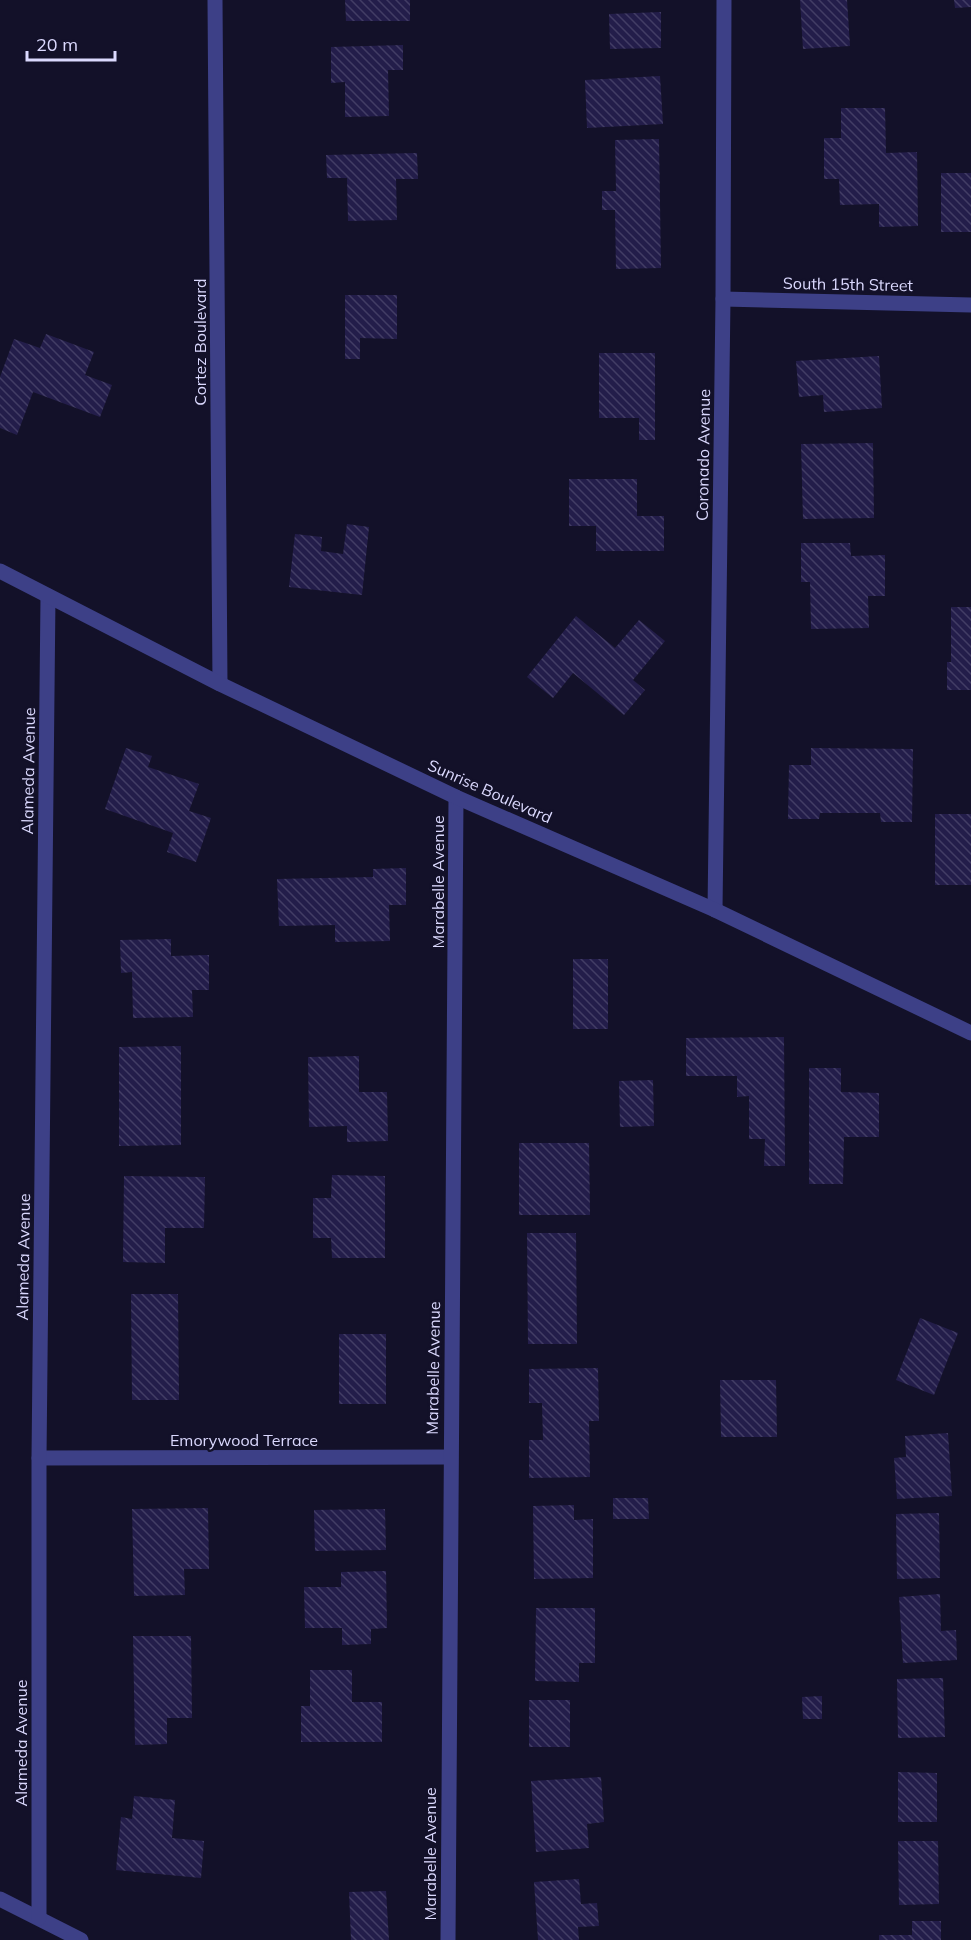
<svg xmlns="http://www.w3.org/2000/svg" width="971" height="1940" font-family="Mulish,sans-serif">
<defs>
<pattern id="building-back-hatch" width="6" height="6" patternUnits="userSpaceOnUse" patternTransform="scale(1.5)"><rect width="6" height="6" fill="#231d4a"/><path d="M-1 5l2 2M0 0l6 6M5-1l2 2" fill="none" stroke="#423d65"/></pattern>
</defs>
<rect width="100%" height="100%" fill="#131129"/>
<g fill="url(#building-back-hatch)">
<path d="M345,0h65v21h-64z"/>
<path d="M800,0h47l3,46 -47,3z"/>
<path d="M954,0h17v7l-16,1z"/>
<path d="M661,12v36l-51,1 -1,-35z"/>
<path d="M403,45v25h-15l1,46 -44,1v-35l-14,1v-36z"/>
<path d="M660,76l3,48 -76,4 -2,-48z"/>
<path d="M841,108h44l1,45 31,-1 1,74 -39,1v-23l-39,1 -1,-26h-15v-41h17z"/>
<path d="M659,139l2,129 -45,1 -1,-59h-13v-19h14l-1,-51z"/>
<path d="M417,153l1,26h-22l1,41 -49,1 -1,-43h-20l-1,-23z"/>
<rect x="941" y="173" width="30" height="59"/>
<path d="M345,295h52v44l-37,-1v21h-15z"/>
<path d="M46,334l48,18 -9,23 27,10 -12,32 -67,-25 -16,43 -17,-7v-51l14,-38 26,9z"/>
<path d="M599,353h56v87h-16v-22h-40z"/>
<path d="M879,356l3,52 -58,4 -1,-17 -24,2 -3,-36z"/>
<path d="M873,443l1,75 -71,1 -2,-75z"/>
<path d="M569,479h68v37h27v35h-68v-25h-27z"/>
<path d="M347,524l22,3 -7,68 -73,-8 6,-53 27,3 -1,14 22,3z"/>
<path d="M801,543h49l1,13 34,-1v41h-17l1,32 -58,1 -1,-47h-9z"/>
<path d="M951,607h20v83h-24v-28h4z"/>
<path d="M576,616l39,32 24,-28 26,21 -32,39 12,10 -21,25 -51,-42 -20,25 -26,-21z"/>
<path d="M126,748l26,8 -4,11 51,17 -10,27 22,7 -15,44 -29,-10 6,-19 -68,-24z"/>
<path d="M811,748l102,1 -1,73h-31l-1,-9h-60l-1,6h-31l1,-54h22z"/>
<rect x="935" y="814" width="36" height="71"/>
<path d="M406,868v37h-17l1,36 -55,1v-17l-56,1 -2,-47 96,-2v-8z"/>
<path d="M171,939v17l38,-1v35h-17l1,27 -60,1 -1,-46 -11,1 -1,-33z"/>
<rect x="573" y="959" width="35" height="70"/>
<path d="M784,1037l1,129h-21l1,-27h-16v-43l-12,1v-21h-51v-38z"/>
<path d="M181,1046v99l-62,1v-99z"/>
<path d="M359,1056v36h28l1,49 -41,1v-16l-38,1 -1,-70z"/>
<path d="M809,1068h32v24l38,1v44h-35l-1,47h-34z"/>
<path d="M653,1080l1,46 -34,1 -1,-46z"/>
<path d="M519,1143h70l1,72h-71z"/>
<path d="M332,1175l53,1v82h-53l-1,-20h-18v-40h18z"/>
<path d="M124,1176l81,1 -1,51h-39v35l-42,-1z"/>
<path d="M527,1233h49l1,111h-49z"/>
<path d="M131,1294h47l1,106h-47z"/>
<path d="M920,1318l38,15 -24,62 -38,-15z"/>
<rect x="339" y="1334" width="47" height="70"/>
<path d="M598,1368l1,53h-10l1,56 -61,1v-38h14l-1,-37h-13v-34z"/>
<path d="M720,1380h56l1,57h-56z"/>
<path d="M948,1433l4,63 -55,3 -3,-41 12,-1 -1,-21z"/>
<path d="M613,1498h35l1,21h-36z"/>
<path d="M574,1505v15l19,-1v59l-59,1 -1,-73z"/>
<path d="M208,1508l1,61h-25l1,26 -51,1 -2,-87z"/>
<path d="M385,1509l1,41 -71,1 -1,-41z"/>
<path d="M939,1513l1,65 -43,1 -1,-65z"/>
<path d="M386,1571l1,57 -16,1v15l-29,1v-17h-37l-1,-41h37v-15z"/>
<path d="M940,1594l1,37 15,-1 1,30 -54,3 -4,-66z"/>
<path d="M536,1608h59v55h-16v19l-44,-1z"/>
<path d="M133,1636h58l1,82h-25v26l-32,1z"/>
<path d="M310,1670h42v32h30v40h-81v-36h9z"/>
<path d="M943,1678l2,59 -47,1 -1,-59z"/>
<path d="M822,1696v23h-19l-1,-22z"/>
<rect x="529" y="1700" width="41" height="47"/>
<path d="M898,1772l39,1v49h-39z"/>
<path d="M601,1777l3,45 -17,2 2,24 -53,4 -5,-71z"/>
<path d="M134,1796l41,4 -3,38 32,3 -3,37 -85,-8 5,-53 11,2z"/>
<path d="M898,1841h40l1,63 -40,1z"/>
<path d="M579,1879l2,25 16,-1 2,23 -21,1 1,13h-41l-4,-58z"/>
<path d="M386,1891l3,49h-38l-2,-48z"/>
<path d="M912,1921h29v19h-62v-5h33z"/>
</g>
<g fill="none" stroke-linecap="round" stroke-linejoin="round">
<g stroke="#3d4087" stroke-width="15">
<path d="M723,299l248,6"/>
<path d="M715,910l8,-611 1,-299"/>
<path d="M39,1458l411,-1"/>
<path d="M0,1899l81,41"/>
<path d="M39,1918v-460l9,-862"/>
<path d="M448,1940l8,-1143"/>
</g>
<g stroke="#3d4087" stroke-width="15">
<path d="M215,0l5,684"/>
<path d="M0,571l220,113 236,113 259,113 256,123"/>
</g>
</g>
<g text-anchor="middle" dominant-baseline="central" stroke-width="5" stroke-linejoin="round" paint-order="stroke">
<g font-size="16" fill="#dbd9fe" stroke="#131129">
<text transform="translate(848 284) rotate(1)">South 15th Street</text>
<text transform="translate(200 342) rotate(-90)">Cortez Boulevard</text>
<text transform="translate(703 455) rotate(-89)">Coronado Avenue</text>
<text transform="translate(28 771) rotate(-89)">Alameda Avenue</text>
<text transform="translate(490 791) rotate(24)">Sunrise Boulevard</text>
<text transform="translate(438 882) rotate(-90)">Marabelle Avenue</text>
<text transform="translate(23 1257) rotate(-89)">Alameda Avenue</text>
<text transform="translate(433 1368) rotate(-89)">Marabelle Avenue</text>
<text x="244" y="1440">Emorywood Terrace</text>
<text transform="translate(21 1743) rotate(-90)">Alameda Avenue</text>
<text transform="translate(430 1854) rotate(-90)">Marabelle Avenue</text>
</g>
</g>
<path d="M27 51v9h88v-9" fill="none" stroke="#dbd9fe" stroke-width="3"/>
<text x="36" y="51" font-size="18" fill="#dbd9fe" stroke="#131129" stroke-width="4.5" paint-order="stroke">20 m</text>
</svg>
